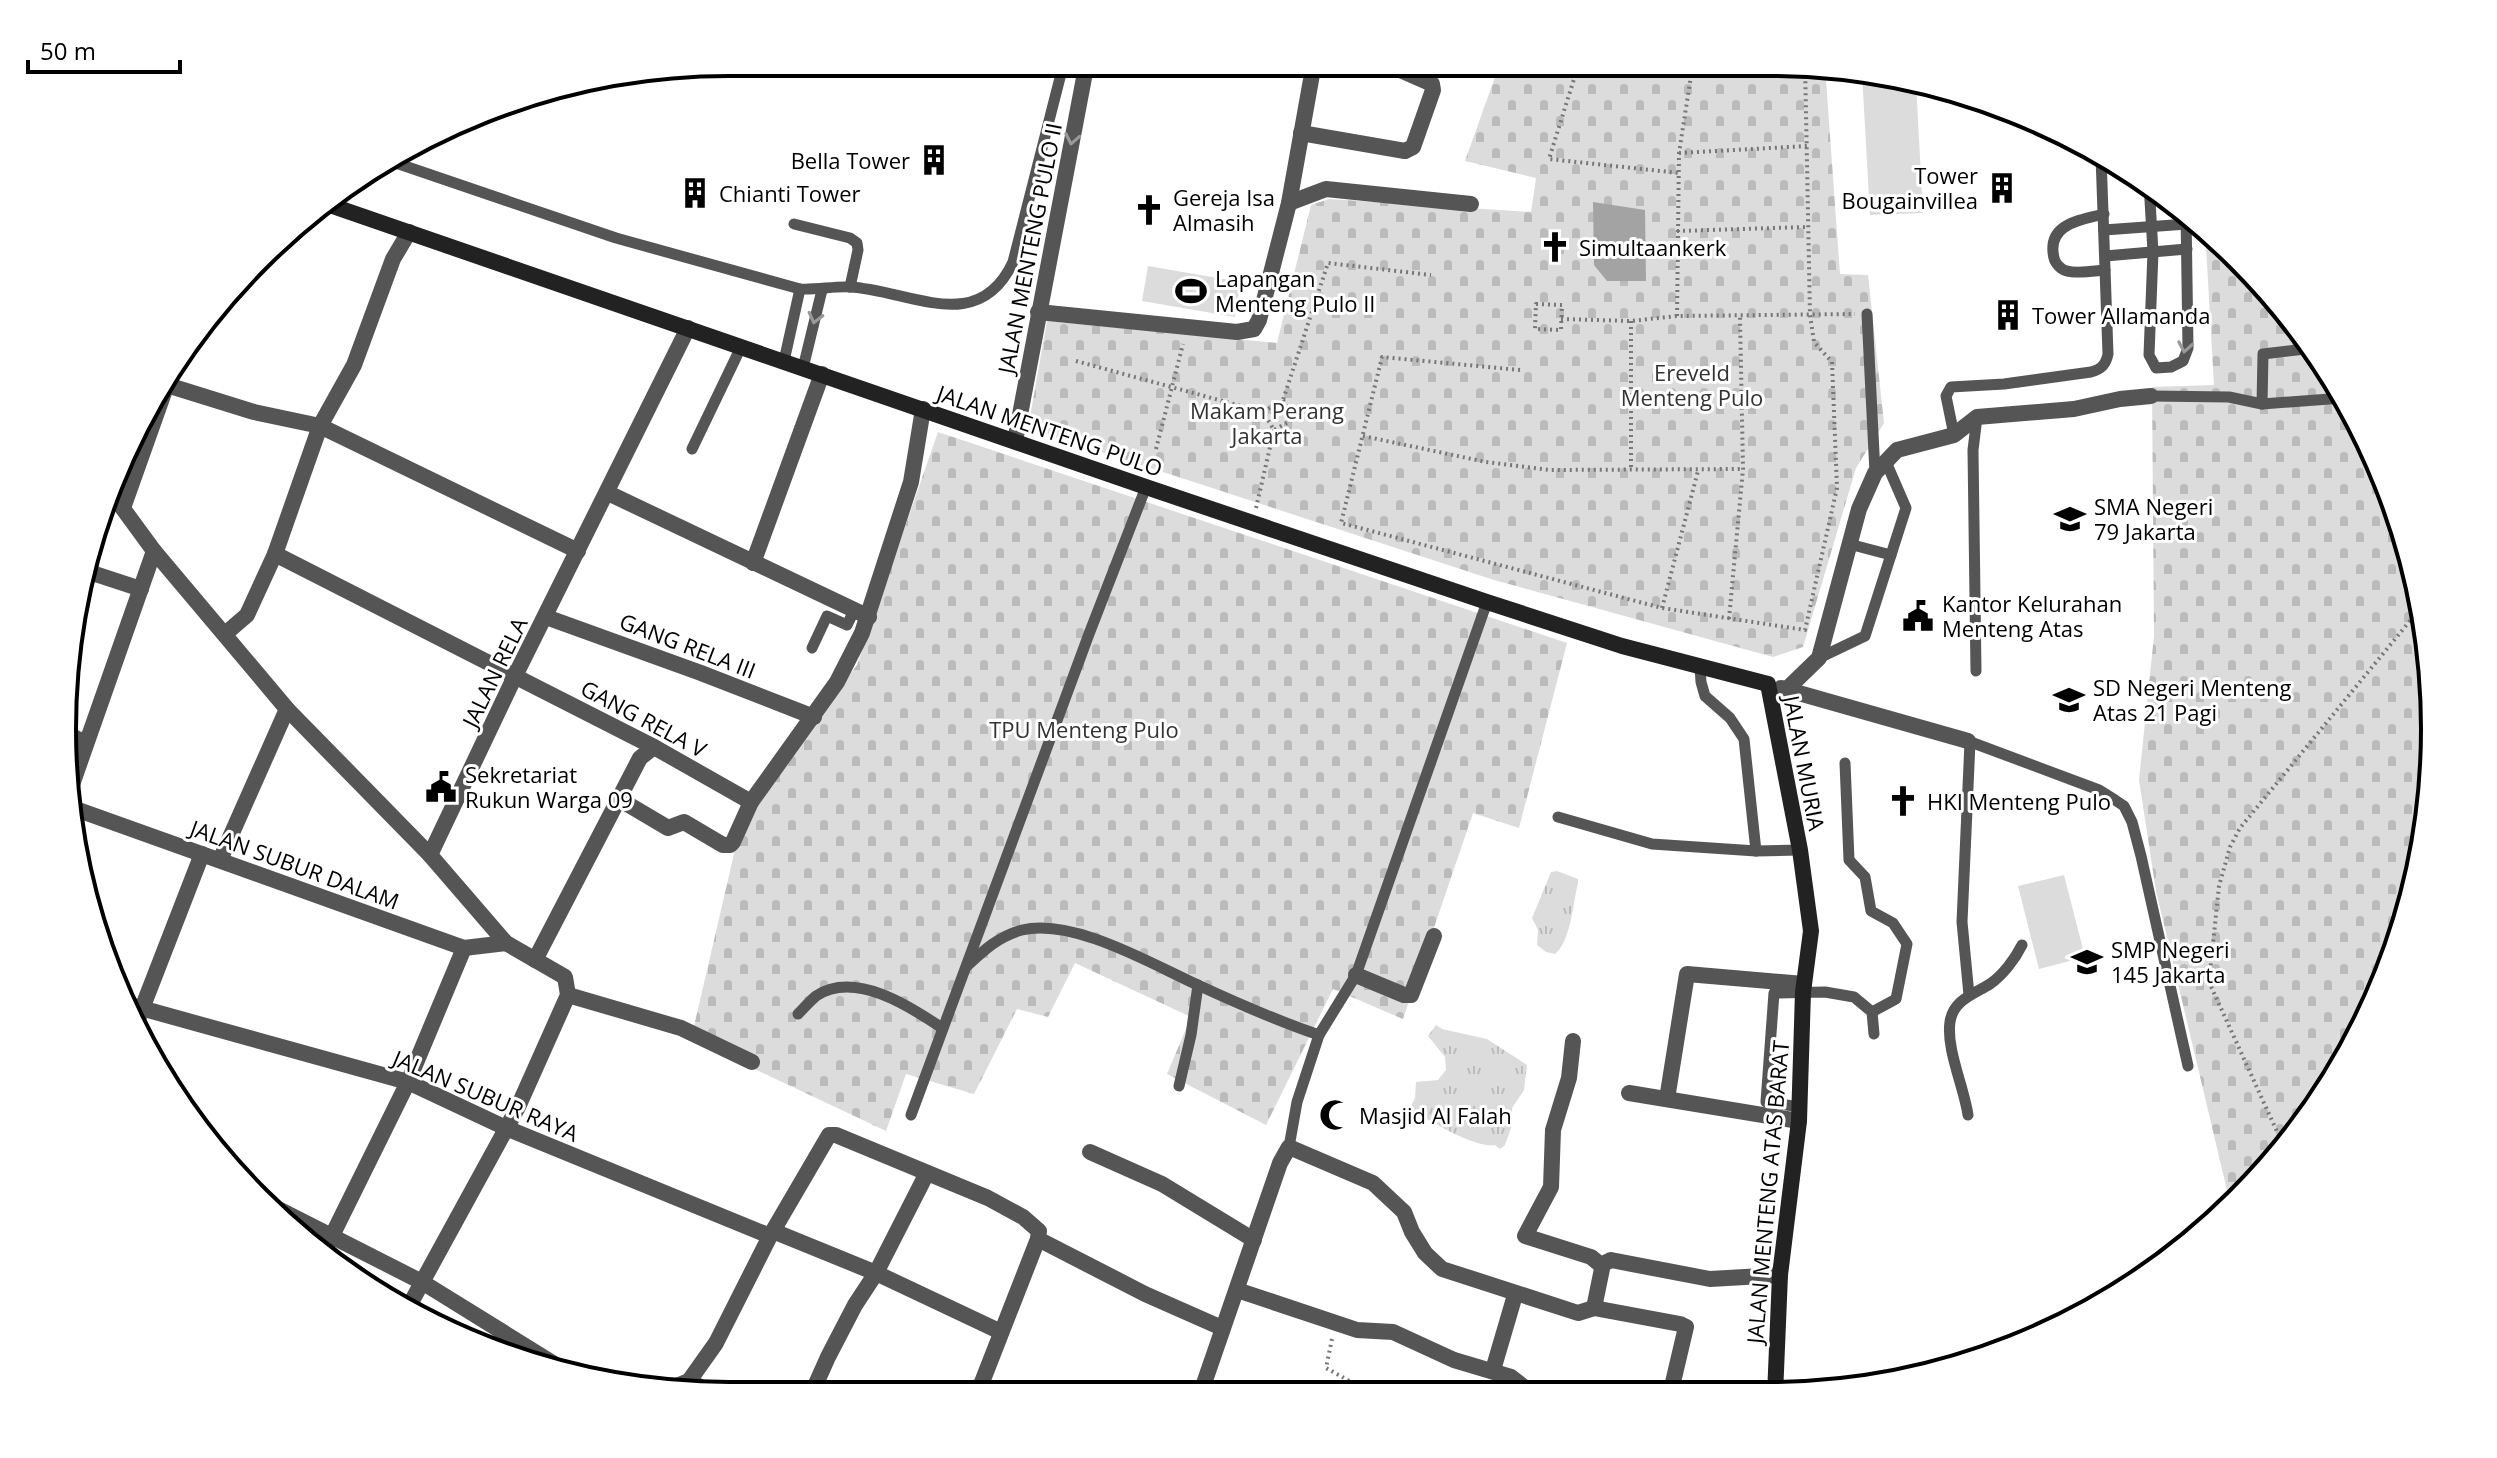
<svg xmlns="http://www.w3.org/2000/svg" width="2497" height="1458" font-family="'Open Sans',sans-serif">
<defs>
<pattern id="grass-tufts" width="24" height="20" patternUnits="userSpaceOnUse" patternTransform="scale(2)"><rect width="24" height="20" fill="#dcdcdc"/><path d="M3 7l-1-3M5 7V3M7 7l1-3M15 17l-1-3M17 17v-4M19 17l1-3" fill="none" stroke="#bbb"/></pattern>
<pattern id="cemetery-stones" width="16" height="16" patternUnits="userSpaceOnUse" patternTransform="scale(2)"><rect width="16" height="16" fill="#dcdcdc"/><path d="M2 7V4a2 2 0 0 1 4 0v3zM10 15v-3a2 2 0 0 1 4 0v3z" fill="#bbb"/></pattern>
</defs>
<rect width="100%" height="100%" fill="#fff"/>
<g fill="url(#grass-tufts)">
<path d="M1557,871l21,8v4c-5,20 -7,58 -23,71l-9,-2 -9,-7 1,-15 -6,-12 19,-46z"/>
<path d="M1436,1025l6,4 45,10 40,26 -3,25 -12,18v17l-7,20 -5,4 -5,-4c-19,4 -64,-24 -82,-34l-2,-5 4,-8 1,-16 22,-2 8,-10 -1,-13 -17,-21z"/>
</g>
<g fill="url(#cemetery-stones)">
<path d="M1500,63h312l13,3 15,208 28,1 16,148 -28,45 -53,179 -30,10 -279,-77 -466,-152 19,-107 230,22 34,-138 18,-6 202,13 5,-34 -71,-17z"/>
<path d="M2205,229l34,28 83,101 62,115 38,125 13,131 -13,130 -38,125 -61,115 -84,102 -8,6 -75,-316 -17,-111 15,-144 -2,-249 62,-2z"/>
<path d="M938,432l629,211 -48,185 -46,-15 -70,206 -70,-30 -67,136 -99,-51 24,-57 -116,-54 -27,54 -31,-8 -43,85 -68,-20 -20,57 -195,-92 53,-228 113,-146z"/>
</g>
<g fill="#dcdcdc">
<path d="M1862,73l54,11 7,129 -53,2z"/>
<path d="M1148,266l93,16 -6,35 -93,-16z"/>
<path d="M2064,875l21,82 -46,12 -21,-83z"/>
</g>
<path fill="#a3a3a3" d="M1593,202l52,8 1,71h-39l-13,-16z"/>
<g fill="none" stroke-linecap="round" stroke-linejoin="round">
<g stroke="#777" stroke-width="4" stroke-dasharray="2 4" stroke-linecap="butt">
<path d="M1579,63l-30,96 130,14"/>
<path d="M1653,63l38,12 114,-1"/>
<path d="M1679,153l128,-7"/>
<path d="M1677,231l130,-4"/>
<path d="M1536,304l26,1 -1,25 -26,-1z"/>
<path d="M1677,316l2,-163 14,-90"/>
<path d="M1561,319l70,2 46,-5 178,-2"/>
<path d="M1631,321v149"/>
<path d="M1076,361l187,51"/>
<path d="M1520,370l-138,-13 -41,166 321,85 143,22 32,-142 -5,-126 -18,-20 -4,-27 -5,-252"/>
<path d="M1283,400l11,19 -20,11 -11,-18 20,-12 45,-137 103,12"/>
<path d="M1363,436l123,26 63,8 194,-1"/>
<path d="M1156,449l27,-105"/>
<path d="M1256,508l18,-78"/>
<path d="M1662,608l36,-137"/>
<path d="M1729,619l14,-150 -3,-152"/>
<path d="M2284,1147l-75,-165 10,-96 11,-39 10,-19 183,-223"/>
<path d="M1332,1339l-6,29 29,16 -2,11"/>
</g>
<g stroke="#555" stroke-width="11">
<path d="M393,162l223,76 184,51c17,1 34,-3 50,-2 59,3 128,50 163,-25l51,-200"/>
<path d="M2149,183l4,69 -4,103 7,13 15,-1 12,-6 5,-13 -2,-135"/>
<path d="M2104,214c-24,6 -58,10 -50,44 1,5 7,12 13,13 10,3 27,0 38,-1"/>
<path d="M794,224l56,14 7,5 1,7 -8,37"/>
<path d="M2104,230l83,-6"/>
<path d="M2105,256l82,-7"/>
<path d="M1867,314l8,159"/>
<path d="M784,361l16,-72"/>
<path d="M803,368l19,-78"/>
<path d="M2151,396l78,1 33,7 81,-6v-2"/>
<path d="M2262,404l1,-50 51,-6"/>
<path d="M1954,435l-8,-39 5,-9 53,-3 87,-12c11,-3 15,-8 17,-18l-7,-198"/>
<path d="M692,449l49,-102"/>
<path d="M1849,544l42,11"/>
<path d="M812,648l15,-32 20,9 7,-14"/>
<path d="M1819,658l46,-22 41,-128 -20,-46"/>
<path d="M1700,667l1,15 4,14 25,22 14,21 12,112"/>
<path d="M1976,671l-3,-221 4,-33"/>
<path d="M1968,741l131,49 16,10 9,6 8,16 9,34 47,210"/>
<path d="M1845,763l4,97 16,17 6,34 22,12 14,21 -11,55 -24,13"/>
<path d="M1558,817l94,27 104,7 44,-1"/>
<path d="M967,966c17,-16 32,-30 55,-36 53,-12 131,35 178,56 39,18 78,35 119,49"/>
<path d="M1969,995l-7,-73 8,-180"/>
<path d="M798,1014c6,-6 12,-13 18,-18 39,-26 95,11 126,32"/>
<path d="M1179,1086l12,-51 7,-50"/>
<path d="M1800,1107l-34,-5 8,-109 51,-1 29,5 18,15 2,22"/>
<path d="M911,1115l178,-481 57,-147"/>
<path d="M1968,1115c-4,-28 -22,-66 -18,-93 3,-22 24,-28 40,-38 13,-9 25,-25 32,-39"/>
<path d="M1289,1147l8,-45 22,-67 37,-60 131,-373"/>
</g>
<g stroke="#555" stroke-width="16">
<path d="M1301,133l104,18 8,-4 20,-57 -1,-6 -48,-21"/>
<path d="M1289,203l37,-14 145,15"/>
<path d="M1038,312l199,20 17,-3 5,-9 30,-117 25,-140"/>
<path d="M167,385l87,27 66,14 258,125"/>
<path d="M1015,441l72,-379"/>
<path d="M608,493l261,124"/>
<path d="M113,495l41,56 133,158 143,146 76,88 59,34 3,18 -50,112 -110,201"/>
<path d="M123,508l54,-152"/>
<path d="M275,554l379,193 97,55"/>
<path d="M753,563l69,-189"/>
<path d="M83,570l58,19"/>
<path d="M546,617l155,56 113,44"/>
<path d="M225,634l22,-19 28,-61 45,-128 34,-61 39,-106 16,-27"/>
<path d="M1781,688l187,53"/>
<path d="M1787,689l32,-31 40,-149 16,-36 22,-23 57,-15 23,-18 97,-8 46,-10 31,-3"/>
<path d="M67,734l19,9"/>
<path d="M68,796l86,-245"/>
<path d="M619,799l49,29 16,-6 39,23h7l3,-3 18,-40 86,-120 25,-49 49,-151 12,-73"/>
<path d="M70,807l394,141 42,-5"/>
<path d="M430,855l85,-179 173,-348"/>
<path d="M220,860l67,-151"/>
<path d="M535,960l105,-202 14,-11"/>
<path d="M1356,975l48,20h7l23,-59"/>
<path d="M568,995l113,33 71,34"/>
<path d="M130,1005l278,77 98,46 264,108"/>
<path d="M138,1019l64,-165"/>
<path d="M1573,1041l-4,37 -16,52 -2,57 -26,49 66,21 11,9"/>
<path d="M1629,1093l170,28"/>
<path d="M1667,1099l20,-125 117,10"/>
<path d="M1090,1152l72,32 92,56"/>
<path d="M280,1210l142,72 142,88"/>
<path d="M773,1231l103,42 125,59"/>
<path d="M324,1252l84,-170 56,-134"/>
<path d="M1237,1290l120,40 36,2 61,28 57,17 23,18"/>
<path d="M1594,1308l9,-44 8,-4 99,19 70,-4"/>
<path d="M1594,1308l86,16 6,3 -16,68"/>
<path d="M1493,1370l22,-75"/>
<path d="M689,1381l27,14"/>
<path d="M665,1391l24,-10 27,-38 54,-107 59,-101h7l152,63 35,19 16,14 -1,8 107,55 77,34"/>
<path d="M811,1395l17,-38 27,-52 21,-32 51,-100"/>
<path d="M977,1395l61,-156"/>
<path d="M1200,1395l80,-232 9,-16 84,36 31,29 8,20 13,21 17,16 136,44 16,-5"/>
</g>
<path stroke="#222" stroke-width="16" d="M321,202l825,285 341,115 135,44 146,38 32,166 11,81 -8,61 -4,129 -19,154 -5,120"/>
</g>
<defs><path id="oneway-chevron" d="M-2-3.5L2.5 0L-2 3.5" fill="none" stroke-width="1.6" stroke-linecap="round" stroke-linejoin="round" transform="scale(2)"/></defs>
<g stroke="#999">
<use href="#oneway-chevron" transform="translate(1072 139) rotate(101)"/>
<use href="#oneway-chevron" transform="translate(815 318) rotate(104)"/>
<use href="#oneway-chevron" transform="translate(2185 347) rotate(100)"/>
</g>
<defs>
<symbol id="building-bare" viewBox="-9 -9 18 18"><path d="M-4-6H4V6H1V3H-1V6H-4ZM-2.5-4.3h1.7v1.8h-1.7ZM.8-4.3h1.7v1.8H.8ZM-2.5-1h1.7V.8h-1.7ZM.8-1h1.7V.8H.8Z" fill="#000" stroke="#fff" stroke-width="2.5" paint-order="stroke"/></symbol>
<symbol id="church-bare" viewBox="-9 -9 18 18"><path d="M-1.2-6h2.4v3.5h3.3v2.4h-3.3V6h-2.4V-.1h-3.3v-2.4h3.3Z" fill="#000" stroke="#fff" stroke-width="2.5" paint-order="stroke"/></symbol>
<symbol id="stadium-bare" viewBox="-9 -9 18 18"><path d="M0-5a6.5 5 0 1 0 0 10a6.5 5 0 1 0 0-10ZM-3.5-1.8h7v3.6h-7Z" fill="#000" stroke="#fff" stroke-width="2.5" paint-order="stroke"/></symbol>
<symbol id="school-bare" viewBox="-9 -9 18 18"><path d="M0-5L7-2L0 1L-7-2ZM-4 1L0 2.5L4 1V4Q0 6-4 4Z" fill="#000" stroke="#fff" stroke-width="2.5" paint-order="stroke"/></symbol>
<symbol id="civic-bare" viewBox="-9 -9 18 18"><path d="M-.6-6.5H3V-4.5H.6V-3L4-1V1h2V6H-6V1h2V-1L-.6-3ZM-1.2 2.5V6h2.4V2.5Z" fill="#000" stroke="#fff" stroke-width="2.5" paint-order="stroke"/></symbol>
<symbol id="mosque-bare" viewBox="-9 -9 18 18"><path d="M3.5-4.9A6 6 0 1 0 3.5 4.9A5 5 0 1 1 3.5-4.9Z" fill="#000" stroke="#fff" stroke-width="2.5" paint-order="stroke"/></symbol>
</defs>
<g fill-rule="evenodd">
<use href="#building-bare" x="912" y="138" width="44" height="44"/>
<use href="#building-bare" x="1980" y="166" width="44" height="44"/>
<use href="#building-bare" x="673" y="171" width="44" height="44"/>
<use href="#church-bare" x="1127" y="188" width="44" height="44"/>
<use href="#church-bare" x="1533" y="225" width="44" height="44"/>
<use href="#stadium-bare" x="1169" y="269" width="44" height="44"/>
<use href="#building-bare" x="1986" y="293" width="44" height="44"/>
<use href="#school-bare" x="2048" y="497" width="44" height="44"/>
<use href="#civic-bare" x="1896" y="594" width="44" height="44"/>
<use href="#school-bare" x="2047" y="678" width="44" height="44"/>
<use href="#civic-bare" x="419" y="765" width="44" height="44"/>
<use href="#church-bare" x="1881" y="779" width="44" height="44"/>
<use href="#school-bare" x="2065" y="940" width="44" height="44"/>
<use href="#mosque-bare" x="1313" y="1093" width="44" height="44"/>
</g>
<g text-anchor="middle" dominant-baseline="central" stroke-width="6" stroke-linejoin="round" paint-order="stroke">
<g font-size="22" fill="#000" stroke="#fff" text-anchor="start">
<text x="910" y="160" text-anchor="end">Bella Tower</text>
<text x="1978" y="175" text-anchor="end">Tower<tspan x="1978" dy="25">Bougainvillea</tspan></text>
<text x="719" y="193">Chianti Tower</text>
<text x="1173" y="197">Gereja Isa<tspan x="1173" dy="25">Almasih</tspan></text>
<text x="1579" y="247">Simultaankerk</text>
<text x="1215" y="278">Lapangan<tspan x="1215" dy="25">Menteng Pulo II</tspan></text>
<text x="2032" y="315">Tower Allamanda</text>
<text x="2094" y="506">SMA Negeri<tspan x="2094" dy="25">79 Jakarta</tspan></text>
<text x="1942" y="603">Kantor Kelurahan<tspan x="1942" dy="25">Menteng Atas</tspan></text>
<text x="2093" y="687">SD Negeri Menteng<tspan x="2093" dy="25">Atas 21 Pagi</tspan></text>
<text x="465" y="774">Sekretariat<tspan x="465" dy="25">Rukun Warga 09</tspan></text>
<text x="1927" y="801">HKI Menteng Pulo</text>
<text x="2111" y="949">SMP Negeri<tspan x="2111" dy="25">145 Jakarta</tspan></text>
<text x="1359" y="1115">Masjid Al Falah</text>
</g>
<g font-size="22" fill="#000" stroke="#fff">
<text transform="translate(1029 248) rotate(-79)">JALAN MENTENG PULO II</text>
<text transform="translate(1050 430) rotate(19)">JALAN MENTENG PULO</text>
<text transform="translate(688 645) rotate(21)">GANG RELA III</text>
<text transform="translate(494 672) rotate(-64)">JALAN RELA</text>
<text transform="translate(644 718) rotate(28)">GANG RELA V</text>
<text transform="translate(1805 763) rotate(79)">JALAN MURIA</text>
<text transform="translate(295 864) rotate(20)">JALAN SUBUR DALAM</text>
<text transform="translate(486 1095) rotate(23)">JALAN SUBUR RAYA</text>
<text transform="translate(1767 1192) rotate(-85)">JALAN MENTENG ATAS BARAT</text>
</g>
<g font-size="22" fill="#333" stroke="#fff">
<text x="1692" y="372">Ereveld<tspan x="1692" dy="25">Menteng Pulo</tspan></text>
<text x="1267" y="410">Makam Perang<tspan x="1267" dy="25">Jakarta</tspan></text>
<text x="1084" y="729">TPU Menteng Pulo</text>
</g>
</g>
<path d="M0 0H2497V1458H0ZM729 76H1768A653 653 0 0 1 2421 729V729A653 653 0 0 1 1768 1382H729A653 653 0 0 1 76 729V729A653 653 0 0 1 729 76Z" fill="#fff" fill-rule="evenodd"/>
<path fill="none" stroke="#000" stroke-width="4" d="M729 76H1768A653 653 0 0 1 2421 729V729A653 653 0 0 1 1768 1382H729A653 653 0 0 1 76 729V729A653 653 0 0 1 729 76Z"/>
<path d="M28 60v12h152v-12" fill="none" stroke="#000000" stroke-width="4"/>
<text x="40" y="60" font-size="24" fill="#000000" stroke="#ffffff" stroke-width="6" paint-order="stroke">50 m</text>
</svg>
